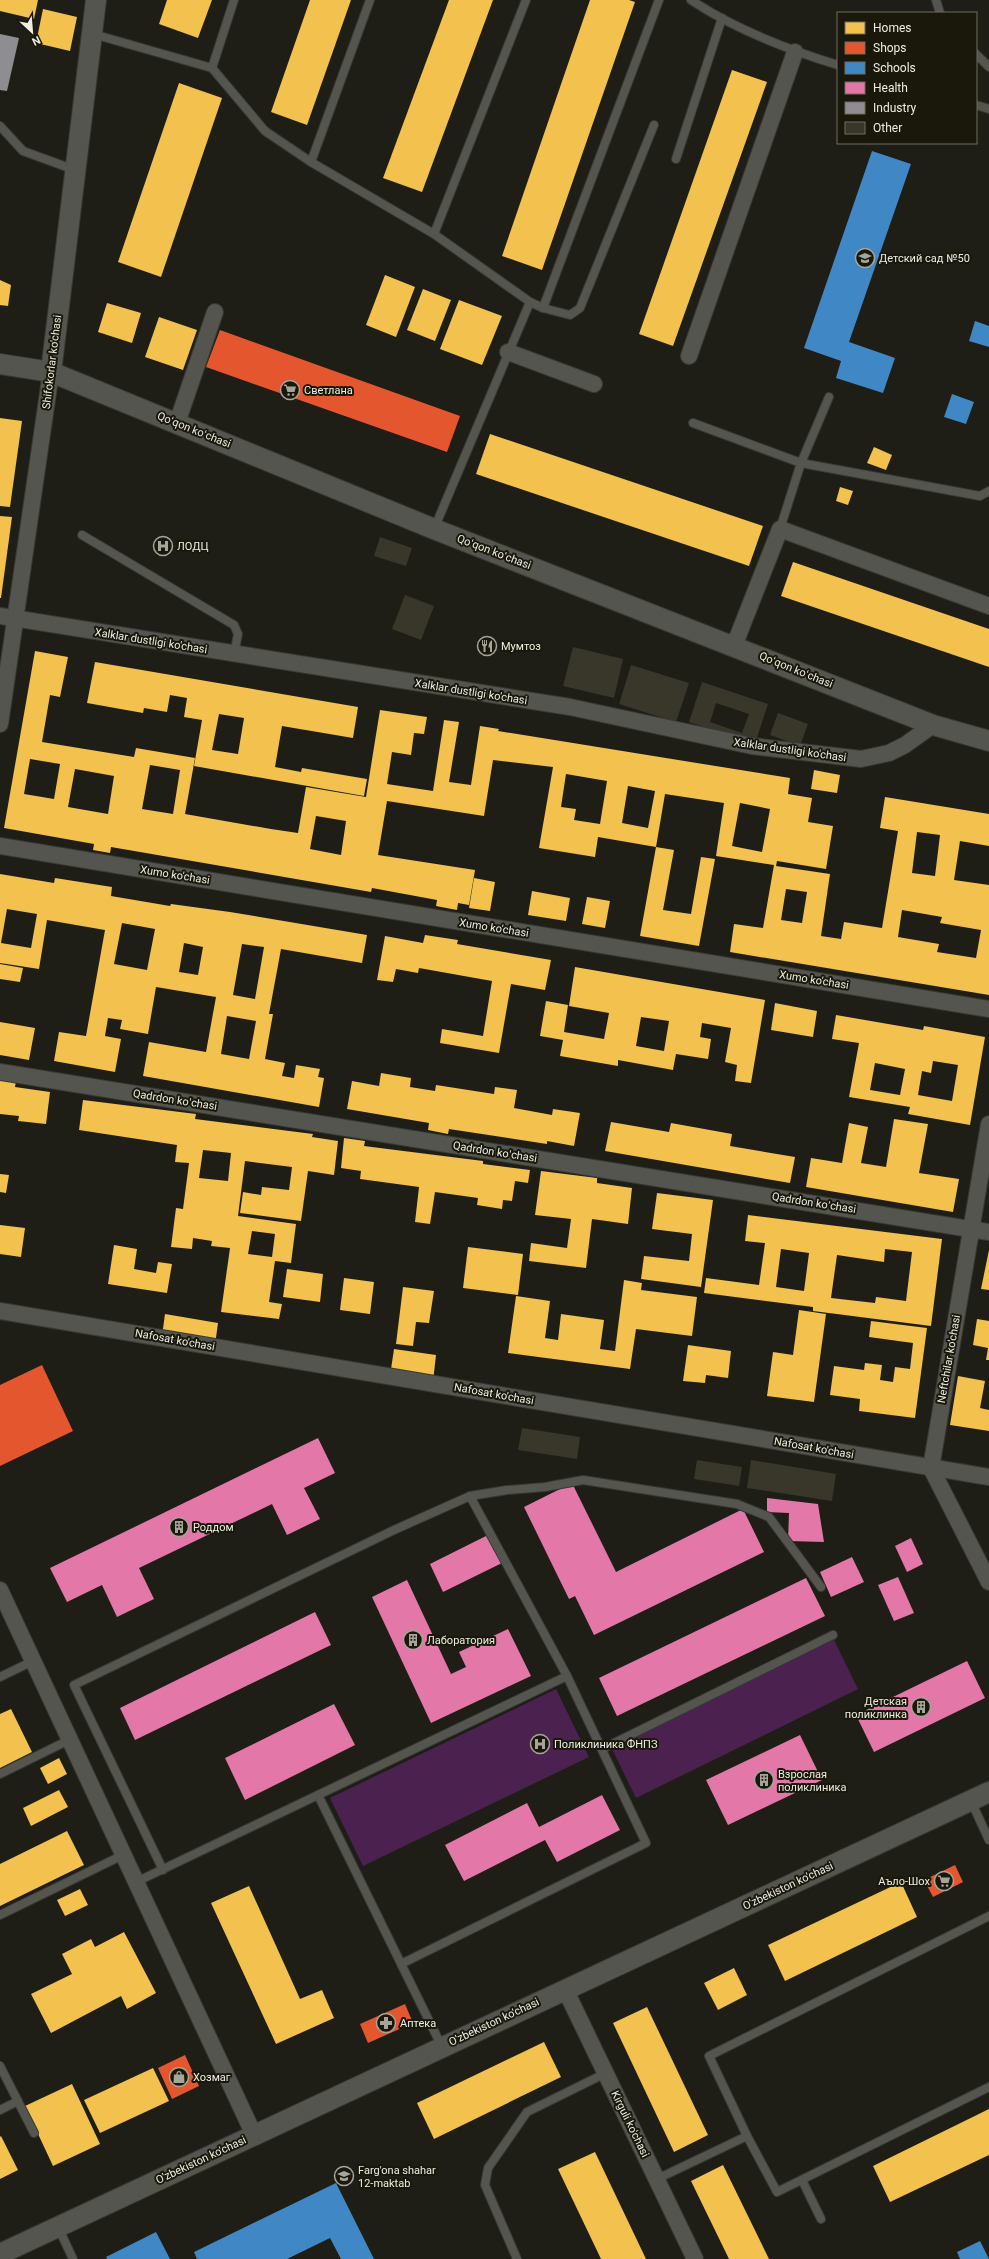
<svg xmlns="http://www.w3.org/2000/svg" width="989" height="2259" font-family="Roboto,sans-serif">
<rect width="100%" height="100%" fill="#1e1e16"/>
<g fill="#4b2150">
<path d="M834,1640l24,49 -222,109 -24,-49z"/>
<path d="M556,1689l33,68 -226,109 -33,-68z"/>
</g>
<g fill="#f2c14e" fill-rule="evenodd">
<path d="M0,0h38l-4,19 -34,-8z"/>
<path d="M167,0h45l-14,38 -39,-14z"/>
<path d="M310,0h41l-44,125 -36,-13z"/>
<path d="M449,0h44l-71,192 -39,-14z"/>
<path d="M590,0h39l6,2 -93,268 -40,-14z"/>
<path d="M43,9l34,8 -7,34 -34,-8z"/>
<path d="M732,70l35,12 -94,264 -34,-12z"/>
<path d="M179,83l43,15 -61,179 -43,-15z"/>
<path d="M385,275l30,12 -19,50 -30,-12z"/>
<path d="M0,280l11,5 -3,21 -8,-1z"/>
<path d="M423,289l28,11 -16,41 -28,-11z"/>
<path d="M459,300l43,16 -20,49 -42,-16z"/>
<path d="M107,303l34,10 -9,30 -34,-11z"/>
<path d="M159,317l38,13 -14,40 -38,-13z"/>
<path d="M0,418l22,3 -12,86 -10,-1z"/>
<path d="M490,434l273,92 -14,40 -273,-92z"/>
<path d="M874,447l18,8 -6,15 -19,-7z"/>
<path d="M840,487l13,4 -5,14 -12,-4z"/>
<path d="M0,516l12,1 -11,81h-1z"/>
<path d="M793,562l196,67v38l-208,-71z"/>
<path d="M35,651l33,6 -8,40 -10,-2 -8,47 92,15 2,-9 59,10 -10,56 86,15 27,4 8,-46 60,10 14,-87 47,7 -3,17 -10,-1 -3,22 -19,-3 -5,32 46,7 11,-71 15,2 -10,60 22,3 9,-59 19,3 -1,2 292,47 -2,16 24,4 -4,24 25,4 -7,43 -49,-8 -1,5 54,8 -9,62 20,3 3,-17 38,6 16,-97 -18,-3 5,-31 104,17v32l-29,-5 -6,39 35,5v110l-259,-43 4,-28 29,4 11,-63 -58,-9 8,-53 -59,-9 -9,53 18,3 -11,60 28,4 10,-57 14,2 -16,87 -59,-10 16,-89 -58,-10 -3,20 -56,-9 14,-81 -60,-7 -9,56 -97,-15 -9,54 97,15 -6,35 -11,-2 -1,7 -21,-4 1,-6 -65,-12 -1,4 -260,-45 -1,6 -17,-3 1,-6 -90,-16zM30,759l30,5 -6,35 -30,-5zM150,765l30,5 -7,44 -31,-5zM75,769l39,7 -6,38 -40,-7zM566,774l41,7 -7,43 -26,-4 2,-11 -15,-2zM628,786l27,5 -7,37 -26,-5zM740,803l30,6 -8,43 -30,-6zM316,816l30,5 -5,34 -31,-6zM917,832l23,3 -5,41 -23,-3zM786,889l21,3 -5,31 -21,-3zM902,910l40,7 -2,6 41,7 -5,28 -39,-6 2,-8 -41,-7z"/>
<path d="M95,662l263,45 -5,31 -71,-12 -7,41 26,5 1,-4 65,11 -3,17 -170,-30 8,-46 -18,-3 3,-19 -17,-3 -3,17 -23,-4 -1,5 -56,-10zM219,714l25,4 -6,36 -26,-4z"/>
<path d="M814,770l26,5 -3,18 -26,-4z"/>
<path d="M0,874l54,9 1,-5 57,9 -1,9 59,10 1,-2 59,8 137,23 -5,28 -81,-14 -12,65h4l-8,45 20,4 -3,13 12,2 2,-13 24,4 -2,8 6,1 -5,29 -176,-31 6,-34 57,10 10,-55 -60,-10 -8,47 -28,-5 2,-9 -14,-2 -3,18 16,3 -6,33 -61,-11 5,-29 27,4 19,-106 -58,-10 -8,49 -39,-6zM7,909l30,5 -6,34 -30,-5zM122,923l33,6 -8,41 -33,-6zM184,943l19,4 -5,28 -19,-3zM242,944l22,3 -9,52 -22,-4zM227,1016l29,5 -7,38 -28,-5z"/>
<path d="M474,878l21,4 -5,29 -21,-3z"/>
<path d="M532,891l38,7 -4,23 -38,-6z"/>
<path d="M587,897l23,4 -5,27 -23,-4z"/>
<path d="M425,935l33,5 -1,4 94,16 -6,30 -34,-6 -12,69 -59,-10 2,-14 41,7 9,-55 -73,-13 -1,5 -22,-4 -3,13 -16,-2 8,-44 38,7z"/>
<path d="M0,964l23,4 -3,14 -20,-3z"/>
<path d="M575,967l190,33 -14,83 -16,-2 2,-16 -12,-3 6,-34 -29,-5 -2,14 11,2 -3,20 -32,-5 -3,16 -55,-10v6l-58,-10 3,-16 -23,-4 6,-35 22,4 -4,27 40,7 5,-26 -40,-7zM641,1017l28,4 -5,30 -28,-5z"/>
<path d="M775,1003l42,8 -4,26 -42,-7z"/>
<path d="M836,1015l87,15 1,-4 61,11 -15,88 -62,-11 2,-7 -61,-10 10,-54 -27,-4zM933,1061l25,4 -6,36 -34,-6 4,-24 9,2zM875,1063l30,6 -5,26 -30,-5z"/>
<path d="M0,1022l35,6 -6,32 -29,-5z"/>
<path d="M381,1073l30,5 -1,9 25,4 1,-6 58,9 1,-7 22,3 -3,18 38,7 1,-6 27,4 -6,33 -27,-5v3l-98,-15 -1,5 -20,-4 1,-7 -82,-14 5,-28 27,5z"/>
<path d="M0,1079l16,2 -1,6 35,5 -4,32 -28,-3 1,-5 -19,-2z"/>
<path d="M83,1100l113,14 -1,5 118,15 -1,3 26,4 -4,34 -26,-4 -7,50 -61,-8 3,-21 18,3 1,-8 27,3 3,-23 -47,-6 -7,55 58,8 -5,39 -16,-2 -6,41 13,2 -3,15 -58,-7 9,-64 -19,-2 1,-5 -19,-3 -1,11 -21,-2 5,-39 7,1 6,-46 -14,-1 2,-17 -98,-15zM203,1150l28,3 -3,28 -29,-3zM252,1231l23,3 -3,23 -24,-3z"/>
<path d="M894,1119l34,5 -9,49 40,6 -6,33 -147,-25 5,-29 31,5 7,-40 19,4 -7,36 25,4z"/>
<path d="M611,1122l58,10 2,-9 61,11 -2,12 65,11 -5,26 -185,-32z"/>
<path d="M344,1138l21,3 -1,5 119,15v3l47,6 -2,13 -13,-2 -3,20 -9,-1 -1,9 -25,-4 1,-7 -43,-6 -5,32 -15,-2 4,-35 -59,-8 1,-8 -20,-3z"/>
<path d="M541,1171l56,7v5l35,5 -4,36 -36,-5 -6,49 -57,-7 2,-18 36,5 4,-29 -36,-4z"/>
<path d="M0,1174l9,1 -3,18 -6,-1z"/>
<path d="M657,1193l56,7 -12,87 -60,-8 3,-23 45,5 3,-27 -40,-5z"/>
<path d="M748,1215l194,24 -11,87 -118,-15v-4l-109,-14 2,-15 53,7 6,-42 -20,-2zM781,1249l28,4 -5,38 -28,-4zM885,1249l27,3 -6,49 -30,-4 -1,6 -44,-5 6,-43 47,7z"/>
<path d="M0,1225l25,3 -4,29 -21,-3z"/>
<path d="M114,1245l23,4 -3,20 22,4 2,-11 14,2 -5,29 -59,-9z"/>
<path d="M468,1247l55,7 -5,41 -55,-7z"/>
<path d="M989,1250v40l-8,-1z"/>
<path d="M287,1269l36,5 -3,28 -37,-5z"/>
<path d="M344,1278l30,4 -4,32 -30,-4z"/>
<path d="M624,1280l18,3 -1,7 56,7 -5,39 -56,-7 -6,40 -122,-16 8,-57 34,5 -5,37 13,2 3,-26 43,6 -4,29 15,2z"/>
<path d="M403,1287l31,4 -5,32 -13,-1 -3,24 -17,-2z"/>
<path d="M799,1310l27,4 -12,88 -47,-6 6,-44 20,3z"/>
<path d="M165,1314l53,9 -3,22 -53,-9z"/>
<path d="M977,1319l12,2v39h-3l2,-12 -15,-3z"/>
<path d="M871,1321l56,7 -12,90 -56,-7 1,-12 -30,-4 4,-29 30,4 1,-7 17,2 -2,15 13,2 2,-15 15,2 3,-26 -44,-6z"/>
<path d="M688,1345l43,6 -3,27 -22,-3 -1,8 -22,-2z"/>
<path d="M394,1349l42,6 -3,27 -43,-6z"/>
<path d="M958,1376l27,5 -5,27 9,2v21l-39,-6z"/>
<path d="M11,1709l21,43 -32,16v-54z"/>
<path d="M59,1758l8,16 -19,10 -8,-16z"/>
<path d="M59,1790l9,17 -37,19 -8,-18z"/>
<path d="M67,1831l17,34 -84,41v-42z"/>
<path d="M901,1882l16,35 -132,64 -17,-36z"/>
<path d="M249,1886l51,113 22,-9 12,28 -58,26 -65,-141z"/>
<path d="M80,1889l8,16 -23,11 -8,-16z"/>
<path d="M124,1932l32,61 -29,16 -6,-13 -70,37 -20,-39 41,-20 -10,-20 29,-15 4,8z"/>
<path d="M734,1968l13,27 -29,15 -14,-27z"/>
<path d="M647,2007l61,128 -34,17 -61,-129z"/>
<path d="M544,2042l17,35 -127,62 -17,-36z"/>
<path d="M153,2068l16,33 -69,32 -16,-33z"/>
<path d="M72,2084l28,60 -47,22 -28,-60z"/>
<path d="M989,2109v46l-99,47 -17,-36z"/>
<path d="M1,2136l17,34 -18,9v-42z"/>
<path d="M595,2152l51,107h-45l-43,-90z"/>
<path d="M723,2165l46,94h-40l-38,-78z"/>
</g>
<g fill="#e4572e">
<path d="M220,330l240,86 -13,36 -241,-85z"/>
<path d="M42,1365l31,66 -73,35v-81z"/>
<path d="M955,1865l8,17 -30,15 -9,-17z"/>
<path d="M405,2004l8,19 -45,20 -8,-19z"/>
<path d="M185,2055l14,31 -27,13 -14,-31z"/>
</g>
<g fill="#3f88c5">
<path d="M872,151l39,13 -62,178 46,16 -12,35 -47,-15 5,-17 -37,-13z"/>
<path d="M975,321l14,5v21l-20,-6z"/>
<path d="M952,394l22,8 -8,22 -22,-7z"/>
<path d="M336,2183l38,76h-33l-11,-21 -43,21h-90l-3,-7z"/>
<path d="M156,2232l14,27h-63l-1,-2z"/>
<path d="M980,2241l9,18h-29l-3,-7z"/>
</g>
<g fill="#e377a8">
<path d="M318,1438l17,35 -31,15 16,31 -33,16 -15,-31 -133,64 15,31 -37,18 -15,-32 -35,17 -17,-34z"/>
<path d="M572,1483l44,89 127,-63 21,43 -170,83 -19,-39 -6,3 -45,-92z"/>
<path d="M767,1498l51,6 6,38 -36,-1 1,-28 -22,-1z"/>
<path d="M488,1535l14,28 -59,29 -13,-28z"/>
<path d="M911,1538l12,26 -16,8 -12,-26z"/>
<path d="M852,1557l12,25 -33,15 -11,-25z"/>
<path d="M898,1577l16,36 -20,8 -16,-36z"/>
<path d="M806,1578l19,38 -208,100 -18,-38z"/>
<path d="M407,1580l44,94 15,-7 -7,-15 49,-23 23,47 -100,47 -59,-126z"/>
<path d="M315,1612l16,33 -196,95 -15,-32z"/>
<path d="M967,1661l18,37 -111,54 -18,-37z"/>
<path d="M334,1704l21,41 -110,55 -20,-42z"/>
<path d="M800,1735l22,45 -94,45 -22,-45z"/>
<path d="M602,1795l18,35 -63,32 -12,-22 -81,41 -19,-36 82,-42 12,24z"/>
</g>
<path fill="#8d8d92" d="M0,34l19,4 -12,53 -7,-1z"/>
<g fill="#38372a" fill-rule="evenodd">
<path d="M380,537l32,11 -6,18 -32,-10z"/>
<path d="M405,595l29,11 -13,34 -29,-11z"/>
<path d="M573,647l50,12 -9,39 -51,-12z"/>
<path d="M631,665l58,18 -13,39 -57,-18z"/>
<path d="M702,682l66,22 -13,40 -66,-22zM716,703l33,11 -7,19 -32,-11z"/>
<path d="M778,713l30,11 -8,22 -30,-11z"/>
<path d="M522,1428l58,9 -3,22 -59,-9z"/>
<path d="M697,1460l45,7 -3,19 -45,-7z"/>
<path d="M751,1460l85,14 -4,27 -85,-13z"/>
</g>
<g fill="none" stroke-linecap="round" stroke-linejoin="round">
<defs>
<g id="service">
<path d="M691,0c42,28 98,50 147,65"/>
<path d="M936,0l4,13"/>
<path d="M93,34l119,34 22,-68"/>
<path d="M976,54l13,13"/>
<path d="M212,68l53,63 46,31 123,72 96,68 13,6 27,7 10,-7 74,-183"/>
<path d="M976,105l13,4"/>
<path d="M0,126l23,25 52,19"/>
<path d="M676,159l46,-141"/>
<path d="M311,162l59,-162"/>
<path d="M434,234l92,-234"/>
<path d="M543,308l116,-308"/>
<path d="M693,423l108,40 179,33 9,-5"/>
<path d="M434,529l96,-227"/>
<path d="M780,529l21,-66 28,-66"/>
<path d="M82,535l152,90 4,9 -4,20"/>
<path d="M567,1676l-97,-180 37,-6 38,-3 38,-7 154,24 32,13 52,70"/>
<path d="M0,1677l33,-16"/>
<path d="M602,1749l231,-114"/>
<path d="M0,1774l69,-34"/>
<path d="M318,1795l124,252"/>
<path d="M971,1801l18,39"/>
<path d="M163,1870l-89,-185 320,-155 76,-34"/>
<path d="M136,1882l431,-206 79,167 -245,121"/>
<path d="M0,1915l123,-60"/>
<path d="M989,1916l-280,140 38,80 30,56 212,-105"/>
<path d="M0,2066l34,67"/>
<path d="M0,2110l18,-9"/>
<path d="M657,2179l90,-43"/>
<path d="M802,2180l19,39"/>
<path d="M58,2227l15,32"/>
<path d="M517,2259l-32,-74 3,-17 39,-56 79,-39"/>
</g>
<g id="minor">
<path d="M508,352l86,32"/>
<path d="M689,356l106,-304"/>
<path d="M177,423l38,-111"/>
<path d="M0,616l570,91 182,39 109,13 28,-6 16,-8 28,-20"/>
<path d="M734,646l46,-117 209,77"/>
<path d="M0,724l51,-352"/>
<path d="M0,846l989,163"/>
<path d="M0,1072l989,160"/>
<path d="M989,1124l-58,344 58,114"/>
<path d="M0,1311l989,166"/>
<path d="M0,1590l254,545"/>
<path d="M565,1989l130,270"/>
</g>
<g id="tertiary">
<path d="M0,364l51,8 383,157 499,196 56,16"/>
<path d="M51,372l45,-372"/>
<path d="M0,2254l989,-462"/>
</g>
</defs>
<use href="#service" stroke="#393934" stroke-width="10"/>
<use href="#minor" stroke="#393934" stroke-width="18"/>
<use href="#tertiary" stroke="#393934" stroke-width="22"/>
<use href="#service" stroke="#555550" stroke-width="8"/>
<use href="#minor" stroke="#555550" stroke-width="16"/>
<use href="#tertiary" stroke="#555550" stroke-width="20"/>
</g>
<defs>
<symbol id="school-ring" viewBox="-11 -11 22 22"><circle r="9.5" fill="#19180a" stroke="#a5a59c" stroke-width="1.5"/><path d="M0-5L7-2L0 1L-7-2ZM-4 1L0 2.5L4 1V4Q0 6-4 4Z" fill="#a5a59c"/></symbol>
<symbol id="supermarket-ring" viewBox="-11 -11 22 22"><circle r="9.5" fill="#19180a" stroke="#a5a59c" stroke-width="1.5"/><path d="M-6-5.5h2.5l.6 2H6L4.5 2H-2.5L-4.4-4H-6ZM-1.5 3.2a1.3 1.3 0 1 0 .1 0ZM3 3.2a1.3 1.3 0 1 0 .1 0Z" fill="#a5a59c"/></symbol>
<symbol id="hospital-ring" viewBox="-11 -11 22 22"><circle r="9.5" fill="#19180a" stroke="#a5a59c" stroke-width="1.5"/><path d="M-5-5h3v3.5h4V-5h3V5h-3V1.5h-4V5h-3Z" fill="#a5a59c"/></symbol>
<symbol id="restaurant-ring" viewBox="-11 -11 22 22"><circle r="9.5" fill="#19180a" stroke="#a5a59c" stroke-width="1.5"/><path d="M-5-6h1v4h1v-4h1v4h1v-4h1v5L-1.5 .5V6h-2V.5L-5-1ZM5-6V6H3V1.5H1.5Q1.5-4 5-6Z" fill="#a5a59c"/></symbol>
<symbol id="building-ring" viewBox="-11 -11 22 22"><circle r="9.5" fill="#19180a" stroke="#a5a59c" stroke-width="1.5"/><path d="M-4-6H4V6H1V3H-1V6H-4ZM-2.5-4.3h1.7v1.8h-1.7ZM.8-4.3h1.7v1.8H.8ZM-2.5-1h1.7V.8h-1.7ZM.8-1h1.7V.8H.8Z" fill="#a5a59c"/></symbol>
<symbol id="pharmacy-ring" viewBox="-11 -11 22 22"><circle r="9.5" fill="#19180a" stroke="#a5a59c" stroke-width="1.5"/><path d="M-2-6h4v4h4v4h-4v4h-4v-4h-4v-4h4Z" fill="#a5a59c"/></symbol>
<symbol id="shop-ring" viewBox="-11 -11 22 22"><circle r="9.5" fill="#19180a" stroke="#a5a59c" stroke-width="1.5"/><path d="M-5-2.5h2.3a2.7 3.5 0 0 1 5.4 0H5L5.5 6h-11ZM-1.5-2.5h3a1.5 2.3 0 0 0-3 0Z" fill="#a5a59c"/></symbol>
</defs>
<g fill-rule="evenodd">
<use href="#school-ring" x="854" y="247" width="22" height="22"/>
<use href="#supermarket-ring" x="279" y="379" width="22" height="22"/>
<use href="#hospital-ring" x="152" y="535" width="22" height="22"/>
<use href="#restaurant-ring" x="476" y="635" width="22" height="22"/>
<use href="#building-ring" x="168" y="1516" width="22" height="22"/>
<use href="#building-ring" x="402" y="1629" width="22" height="22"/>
<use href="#building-ring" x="910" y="1696" width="22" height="22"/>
<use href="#hospital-ring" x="529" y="1733" width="22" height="22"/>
<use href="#building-ring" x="753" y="1769" width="22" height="22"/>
<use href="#supermarket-ring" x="933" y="1870" width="22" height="22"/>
<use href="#pharmacy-ring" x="375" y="2012" width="22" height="22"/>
<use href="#shop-ring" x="168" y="2066" width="22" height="22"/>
<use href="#school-ring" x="333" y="2165" width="22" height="22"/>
</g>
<g text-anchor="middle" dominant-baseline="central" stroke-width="4" stroke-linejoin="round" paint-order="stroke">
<g font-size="11" fill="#edede4" stroke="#19180a" text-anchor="start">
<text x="879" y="258">Детский сад №50</text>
<text x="304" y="390">Светлана</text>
<text x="177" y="546">ЛОДЦ</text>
<text x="501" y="646">Mумтоз</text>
<text x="193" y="1527">Роддом</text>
<text x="427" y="1640">Лаборатория</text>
<text x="907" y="1701" text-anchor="end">Детская<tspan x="907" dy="13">поликлинка</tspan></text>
<text x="554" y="1744">Поликлиника ФНПЗ</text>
<text x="778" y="1774">Взрослая<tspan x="778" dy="13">поликлиника</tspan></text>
<text x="930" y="1881" text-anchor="end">Аъло-Шох</text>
<text x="400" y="2023">Аптека</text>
<text x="193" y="2077">Хозмаг</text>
<text x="358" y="2170">Farg'ona shahar<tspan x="358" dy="13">12-maktab</tspan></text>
</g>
<g font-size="11" fill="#edede4" stroke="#19180a">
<text transform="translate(52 362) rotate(-83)">Shifokorlar ko'chasi</text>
<text transform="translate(194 430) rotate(22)">Qoʻqon koʻchasi</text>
<text transform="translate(494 552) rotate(21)">Qoʻqon koʻchasi</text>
<text transform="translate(151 641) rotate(9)">Xalklar dustligi ko'chasi</text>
<text transform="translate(796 670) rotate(22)">Qoʻqon koʻchasi</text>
<text transform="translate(471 692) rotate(9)">Xalklar dustligi ko'chasi</text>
<text transform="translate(790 750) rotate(8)">Xalklar dustligi ko'chasi</text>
<text transform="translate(175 875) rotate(9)">Xumo ko'chasi</text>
<text transform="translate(494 928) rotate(9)">Xumo ko'chasi</text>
<text transform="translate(814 980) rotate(9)">Xumo ko'chasi</text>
<text transform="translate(175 1100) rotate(9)">Qadrdon koʻchasi</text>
<text transform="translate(495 1152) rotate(9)">Qadrdon koʻchasi</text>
<text transform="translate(814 1203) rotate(9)">Qadrdon koʻchasi</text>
<text transform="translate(175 1340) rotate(10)">Nafosat ko'chasi</text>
<text transform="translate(949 1359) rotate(-80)">Neftchilar ko'chasi</text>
<text transform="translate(494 1394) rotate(10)">Nafosat ko'chasi</text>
<text transform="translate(814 1448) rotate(10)">Nafosat ko'chasi</text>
<text transform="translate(788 1886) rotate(-25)">O'zbekiston ko'chasi</text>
<text transform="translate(494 2022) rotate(-25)">O'zbekiston ko'chasi</text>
<text transform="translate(630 2124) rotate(64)">Kirguli ko'chasi</text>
<text transform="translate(201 2160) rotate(-25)">O'zbekiston ko'chasi</text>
</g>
</g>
<rect x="837" y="12" width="140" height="132" fill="#19180a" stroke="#6e6d61"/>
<rect x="845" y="22" width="20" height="12" fill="#f2c14e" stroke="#6e6d61"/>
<text x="873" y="32" font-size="12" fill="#edede4">Homes</text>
<rect x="845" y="42" width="20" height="12" fill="#e4572e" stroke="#6e6d61"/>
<text x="873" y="52" font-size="12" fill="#edede4">Shops</text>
<rect x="845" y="62" width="20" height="12" fill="#3f88c5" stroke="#6e6d61"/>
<text x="873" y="72" font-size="12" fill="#edede4">Schools</text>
<rect x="845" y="82" width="20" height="12" fill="#e377a8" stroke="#6e6d61"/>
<text x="873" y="92" font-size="12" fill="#edede4">Health</text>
<rect x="845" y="102" width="20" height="12" fill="#8d8d92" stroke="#6e6d61"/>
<text x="873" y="112" font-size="12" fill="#edede4">Industry</text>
<rect x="845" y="122" width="20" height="12" fill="#38372a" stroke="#6e6d61"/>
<text x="873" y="132" font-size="12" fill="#edede4">Other</text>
<g transform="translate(32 32) rotate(154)" stroke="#19180a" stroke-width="3" paint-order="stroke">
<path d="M0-3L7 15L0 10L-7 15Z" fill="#edede4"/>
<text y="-6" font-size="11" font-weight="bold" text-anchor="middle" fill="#edede4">N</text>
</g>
</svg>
